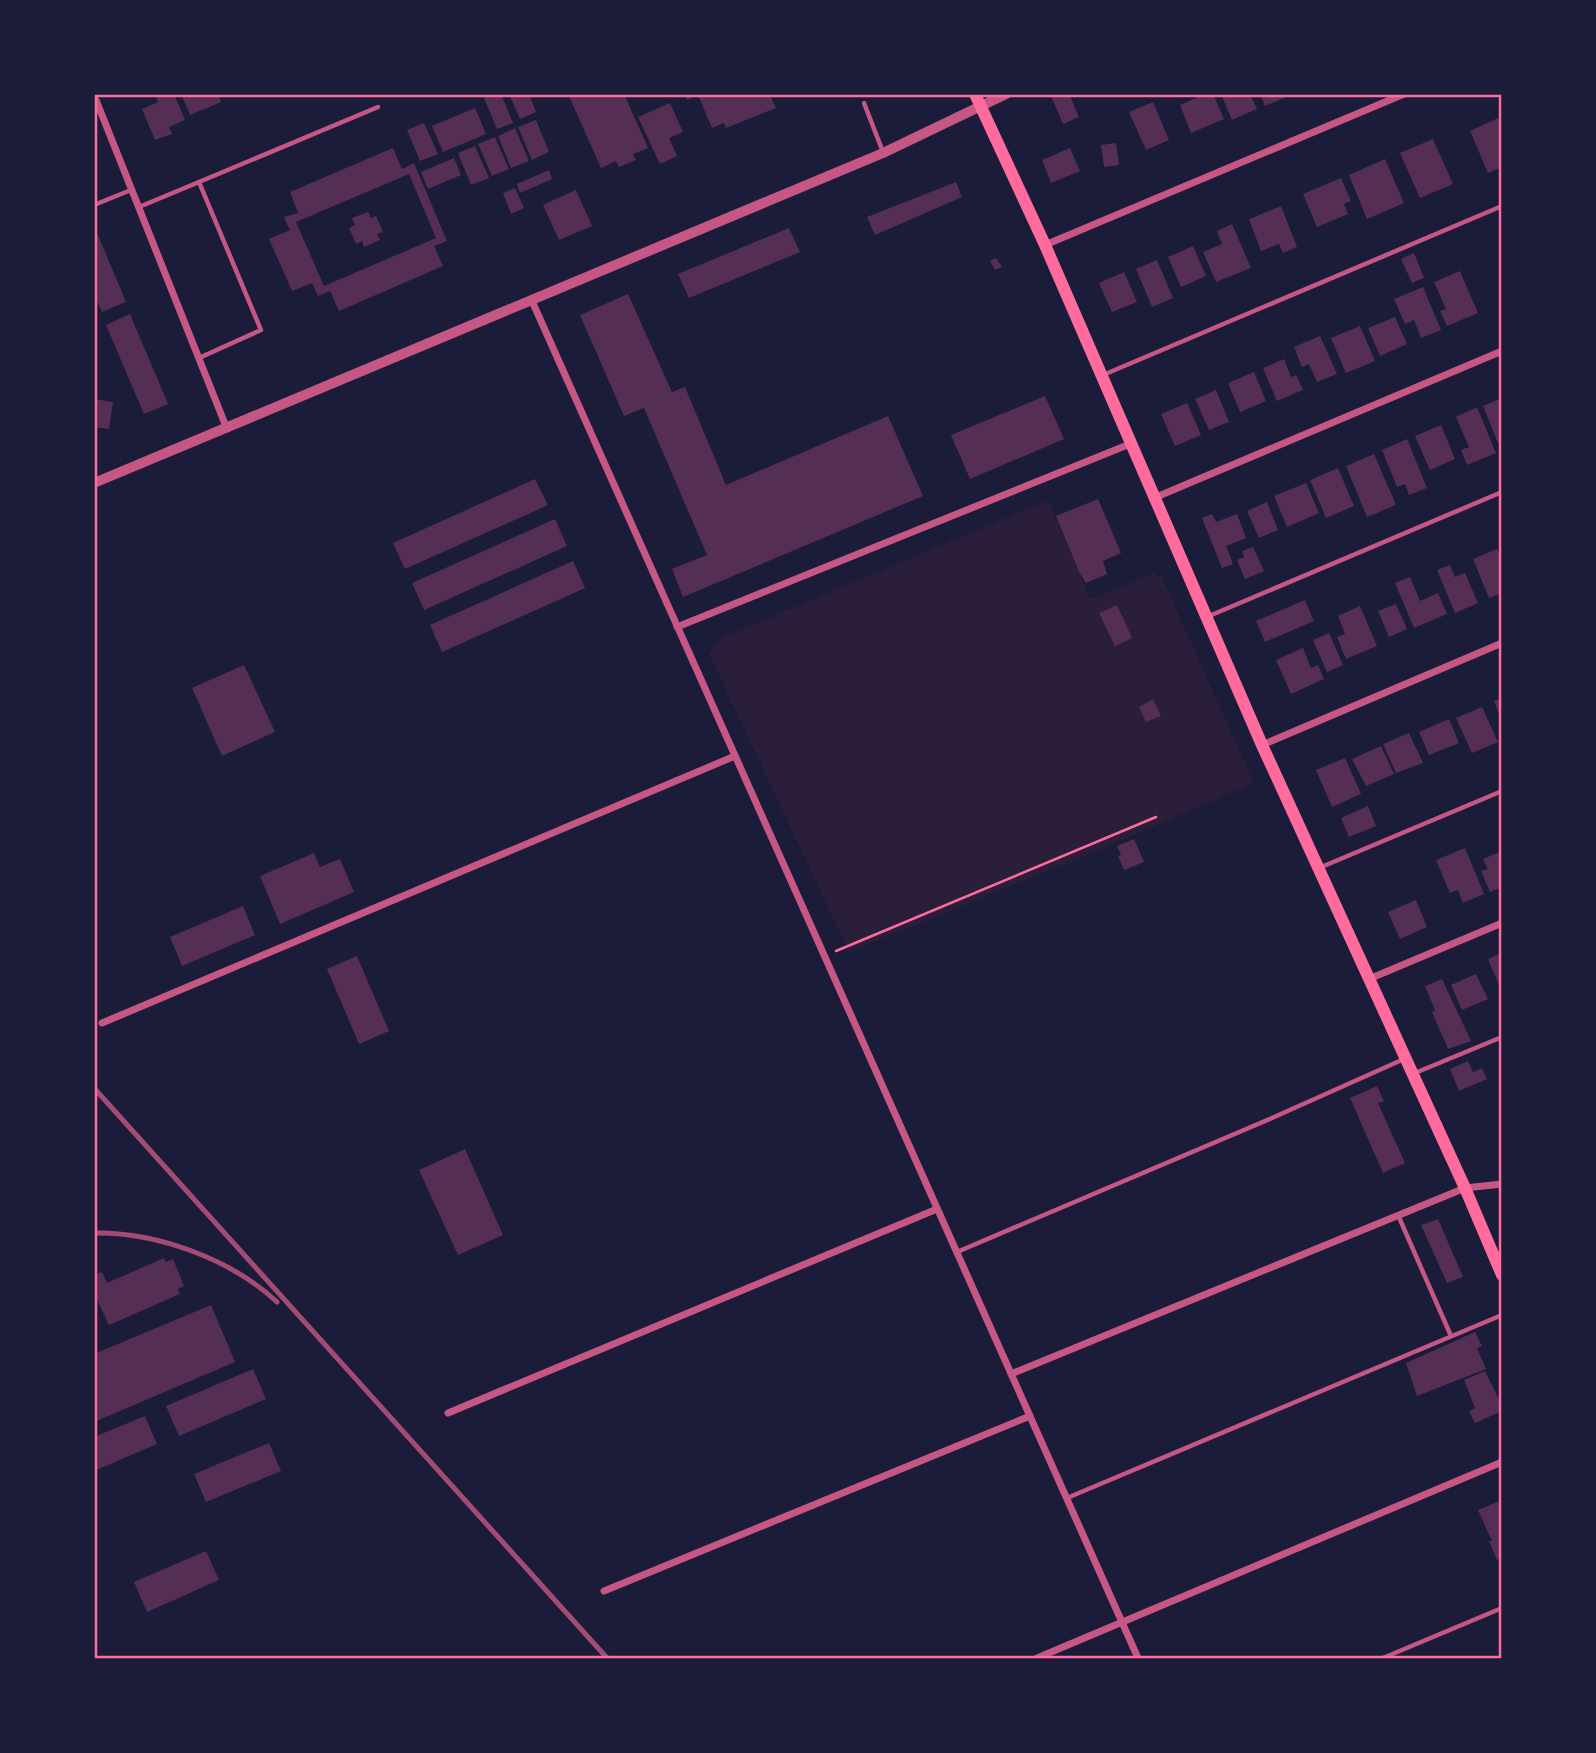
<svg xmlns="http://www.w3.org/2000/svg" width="1596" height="1753" font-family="'Nunito Sans',sans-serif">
<rect width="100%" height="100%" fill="#1b1b3a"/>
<path fill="#2a1e3b" d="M1048,500l42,99 66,-27 2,4 3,-1 93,208 -138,60 -267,109 -140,-298 12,-16z"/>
<g fill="#542f53" fill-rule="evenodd">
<path d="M155,94h19l11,26 -16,7 3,7 -17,6 -13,-31 16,-7z"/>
<path d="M181,94h37l3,8 -31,13z"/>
<path d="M491,94h10l12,29 -16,6 -13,-31z"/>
<path d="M509,94h20l7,18 -16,7z"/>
<path d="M568,94h56l24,54 -15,6 3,6 -17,7 -3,-6 -15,7z"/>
<path d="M685,94h91l-5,3 5,11 -50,20 -2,-5 -12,5 -14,-33 -11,5z"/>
<path d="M1054,94h15l10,23 -16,7 -12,-28z"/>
<path d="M1205,94h8l11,25 -33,14 -11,-28z"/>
<path d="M1221,94h29l7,15 -25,11z"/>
<path d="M1260,94h31v1l-26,11z"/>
<path d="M1153,102l16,38 -23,10 -17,-38z"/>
<path d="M670,103l13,29 -14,6 8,18 -17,8 -22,-47z"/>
<path d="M475,108l11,26 -43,18 -11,-26z"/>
<path d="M1498,118l4,7v42l-14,6 -18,-42z"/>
<path d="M536,120l13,32 -17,8 -14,-33z"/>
<path d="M424,123l14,31 -18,7 -13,-31z"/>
<path d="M515,128l14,33 -18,7 -13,-32z"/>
<path d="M495,137l14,32 -17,7 -14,-32z"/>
<path d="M1433,139l20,45 -33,14 -20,-45z"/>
<path d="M1116,143l3,22 -15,2 -3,-22z"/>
<path d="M475,146l14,32 -18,7 -13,-32z"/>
<path d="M393,148l9,21 12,-6 33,78 -13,5 9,20 -104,45 -9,-20 -12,5 -6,-13 -20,8 -23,-52 21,-9 -6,-13 14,-4 -8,-21zM409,174l27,64 -112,48 -28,-64z"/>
<path d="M1070,148l10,23 -29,12 -9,-23z"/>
<path d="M454,158l7,17 -33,14 -7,-17z"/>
<path d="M1385,159l19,44 -37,16 -18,-44z"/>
<path d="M549,170l3,9 -32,14 -3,-9z"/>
<path d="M1341,178l10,23 -7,3 4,10 -31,13 -14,-33z"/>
<path d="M956,182l6,15 -87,38 -8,-18z"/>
<path d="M515,188l9,20 -13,6 -8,-21z"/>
<path d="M576,190l16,36 -33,14 -16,-35z"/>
<path d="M1281,206l16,41 -14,6 -4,-9 -18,7 -12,-32z"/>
<path d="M368,212l3,6 5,-2 7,16 -6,2 3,6 -16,7 -2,-6 -6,3 -7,-16 6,-3 -3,-7z"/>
<path d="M1232,224l19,44 -35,14 -13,-30 19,-8 -5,-13z"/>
<path d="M95,228l31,74 -24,10 -8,-17z"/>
<path d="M789,228l11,24 -111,46 -11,-24z"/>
<path d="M1193,246l13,30 -25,11 -13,-30z"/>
<path d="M1414,253l10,25 -12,5 -11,-24z"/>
<path d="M996,258l6,9 -7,3 -5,-9z"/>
<path d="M1157,260l16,38 -21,9 -16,-38z"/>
<path d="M1460,271l18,42 -31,13 -7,-15 6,-2 -12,-27z"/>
<path d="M1124,272l13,30 -25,10 -13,-29z"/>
<path d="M1423,287l18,43 -20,8 -7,-18 -9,4 -11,-25z"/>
<path d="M628,294l44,98 13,-5 41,98 162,-69 35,80 -240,101 -11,-28 35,-14 -63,-147 -20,8 -44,-101z"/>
<path d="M130,314l38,90 -24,10 -38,-89z"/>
<path d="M1395,317l12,27 -27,12 -12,-28z"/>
<path d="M1360,326l15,35 -29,12 -15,-35z"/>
<path d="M1320,336l17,38 -20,8 -8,-18 -7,3 -8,-20z"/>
<path d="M1284,359l7,18 5,-2 7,15 -26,11 -14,-33z"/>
<path d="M1254,372l12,29 -26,11 -12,-29z"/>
<path d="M1216,390l13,32 -20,8 -14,-31z"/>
<path d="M1045,396l19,43 -94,40 -19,-44z"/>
<path d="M1502,398v44l-4,1 -15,-37z"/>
<path d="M94,399l19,3 -4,27 -15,-2z"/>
<path d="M1187,403l14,32 -26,11 -14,-32z"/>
<path d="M1477,407l19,46 -29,12 -6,-15 8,-3 -13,-30z"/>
<path d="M1441,425l14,34 -25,11 -15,-34z"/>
<path d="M1407,439l20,49 -18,7 -4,-11 -8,3 -15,-37z"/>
<path d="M1374,454l22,51 -29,12 -21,-51z"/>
<path d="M1338,468l16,38 -28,12 -16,-38z"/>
<path d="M535,479l13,26 -143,64 -12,-26z"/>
<path d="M1306,483l13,30 -32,14 -13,-31z"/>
<path d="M1098,499l23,54 -18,8 4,13 -21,9 -7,-11 -23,-56z"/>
<path d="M1267,502l11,28 -19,8 -12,-27z"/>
<path d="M1212,514l4,8 21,-8 9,24 -20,8 7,18 -11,4 -20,-50z"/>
<path d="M555,519l12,27 -143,64 -12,-27z"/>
<path d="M1253,547l11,24 -19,8 -8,-19 7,-3 -2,-6z"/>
<path d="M1497,549l5,11v33l-13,5 -16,-39z"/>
<path d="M573,561l12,27 -143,64 -12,-27z"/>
<path d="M1450,565l5,12 10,-4 13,30 -23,10 -18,-43z"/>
<path d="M1410,577l10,24 18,-8 9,21 -33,14 -19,-45z"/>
<path d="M1305,600l9,21 -49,21 -9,-21z"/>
<path d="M1396,604l11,25 -18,8 -11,-26z"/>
<path d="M1117,605l15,33 -17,8 -16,-33z"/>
<path d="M1360,606l17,40 -31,13 -9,-22 8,-3 -7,-18z"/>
<path d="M1329,633l14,32 -16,7 -14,-32z"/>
<path d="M1303,648l8,20 7,-3 6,14 -33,15 -15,-34z"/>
<path d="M244,665l31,67 -53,24 -30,-68z"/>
<path d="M1501,698v21l-7,-18z"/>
<path d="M1153,699l8,17 -15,6 -7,-15z"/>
<path d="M1482,707l16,35 -26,11 -16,-35z"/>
<path d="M1449,719l10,24 -30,12 -10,-23z"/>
<path d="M1409,733l14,30 -27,10 -13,-29z"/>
<path d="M1381,746l13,28 -28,12 -14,-27z"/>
<path d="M1345,758l16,36 -29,13 -16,-37z"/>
<path d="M1368,806l8,20 -27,11 -8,-19z"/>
<path d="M1134,839l10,23 -20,8 -6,-14 3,-1 -4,-9z"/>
<path d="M1465,848l19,46 -21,9 -5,-13 -8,3 -14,-33z"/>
<path d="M1502,851v36l-12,5 -9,-21 7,-2 -5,-10z"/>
<path d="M314,853l6,14 20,-8 14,33 -74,32 -20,-48z"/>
<path d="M1416,900l11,27 -27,12 -12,-27z"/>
<path d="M243,906l12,29 -73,31 -12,-29z"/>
<path d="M1501,953v37l-13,-31z"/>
<path d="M357,956l32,75 -30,13 -32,-75z"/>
<path d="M1476,974l12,25 -26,11 -11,-25z"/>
<path d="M1442,979l29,62 -23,8 -16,-37 3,-2 -10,-24z"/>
<path d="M1468,1061l5,11 9,-4 5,11 -28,12 -9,-22z"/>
<path d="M1377,1086l7,15 -6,2 27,60 -22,10 -33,-75z"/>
<path d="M465,1149l38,86 -45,20 -39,-85z"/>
<path d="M1438,1219l25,58 -16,6 -26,-58z"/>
<path d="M164,1258l2,4 7,-3 11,27 -6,3 2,5 -71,31 -15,-32v-18l8,-3 5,11z"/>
<path d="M211,1305l24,57 -141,60v-68z"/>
<path d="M1475,1332l7,14 -5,2 9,21 -69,27 -11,-33z"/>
<path d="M253,1369l13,30 -87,37 -13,-30z"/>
<path d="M1485,1371l17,35v5l-27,12 -6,-12 6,-3 -11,-28z"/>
<path d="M145,1416l12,28 -63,27v-34z"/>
<path d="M269,1443l12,28 -75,31 -12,-28z"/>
<path d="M1502,1500v58l-5,2 -8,-19h3l-14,-31z"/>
<path d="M206,1551l13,29 -72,32 -13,-30z"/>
</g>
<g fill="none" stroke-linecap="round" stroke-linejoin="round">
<path stroke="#ff6b9d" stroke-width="2.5" d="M836,951l320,-134"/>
<g stroke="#c65784" stroke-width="4.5">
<path d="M864,103l19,49"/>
<path d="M199,182l179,-75"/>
<path d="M94,205l37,-15"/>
<path d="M139,207l60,-25 62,148 -62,28"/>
<path d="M1103,375l399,-169"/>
<path d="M1209,616l293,-124"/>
<path d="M1319,868l183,-77"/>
<path d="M1415,1073l87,-36"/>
<path d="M1398,1215l53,121"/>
<path d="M957,1252l315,-134 132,-59"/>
<path d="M1067,1498l435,-183"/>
<path d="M1383,1658l119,-50"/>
</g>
<g stroke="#c65784" stroke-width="7">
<path d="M94,95l133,334"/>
<path d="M1045,245l359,-151"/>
<path d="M532,301l606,1357"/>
<path d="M1154,498l348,-147"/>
<path d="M677,627l453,-183"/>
<path d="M1262,745l240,-102"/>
<path d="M1369,979l133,-56"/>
<path d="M102,1023l633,-267"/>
<path d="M1011,1374l454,-186 37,-4"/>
<path d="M448,1413l489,-204"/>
<path d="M604,1591l426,-175"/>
<path d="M1037,1658l465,-196"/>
</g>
<path stroke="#c65784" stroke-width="10" d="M94,483l789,-330 123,-59"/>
<path stroke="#ff6b9d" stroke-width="12" d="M975,94l70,151 217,500 203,443 37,87"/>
<g stroke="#a44b75" stroke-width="5">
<path d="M94,1088l513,570"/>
<path d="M94,1233c63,-1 137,26 183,69"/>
</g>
</g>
<rect width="1596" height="1753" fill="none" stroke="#1b1b3a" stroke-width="192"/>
<rect x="96" y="96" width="1404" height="1561" fill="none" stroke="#ff6b9d" stroke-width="2.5"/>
</svg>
